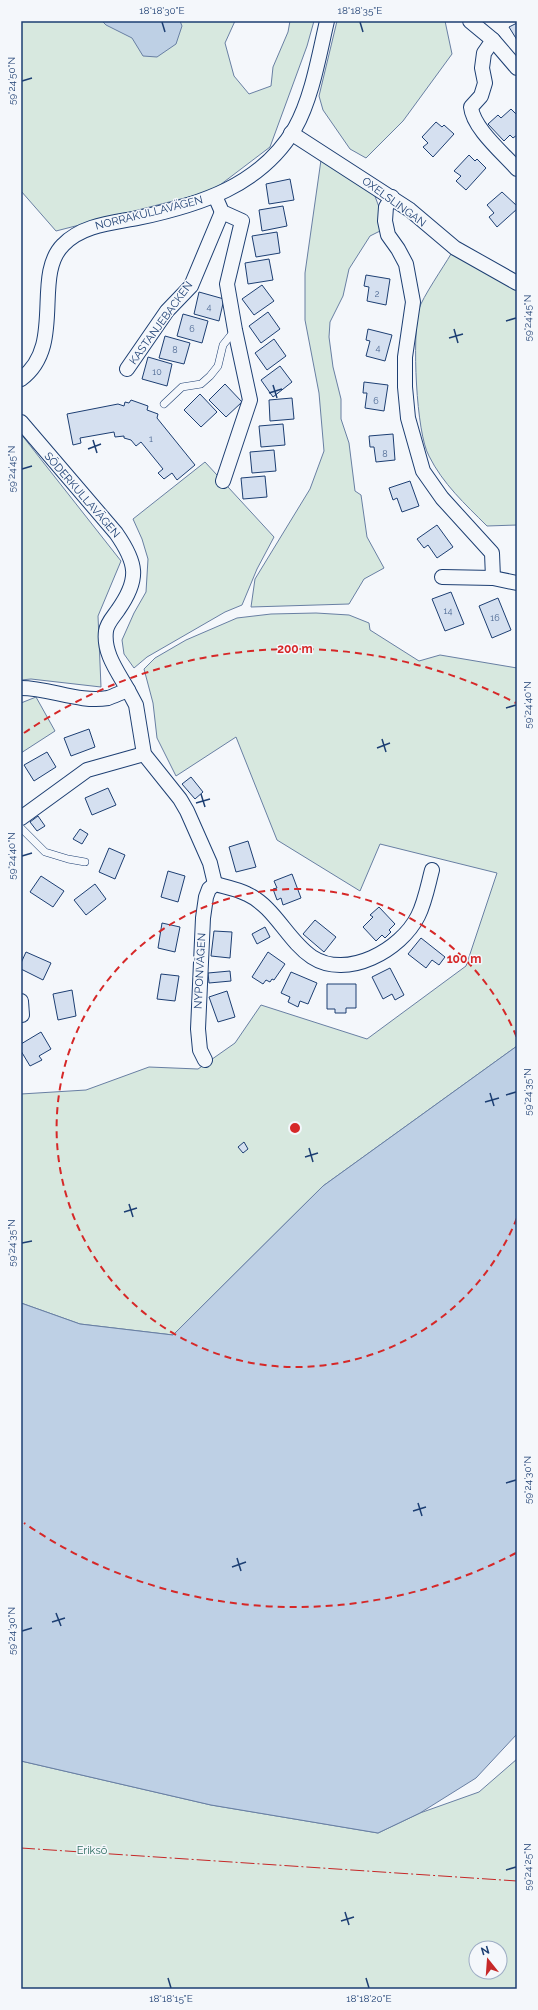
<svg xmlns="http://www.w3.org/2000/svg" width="538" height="2010" font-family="Raleway,sans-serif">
<rect width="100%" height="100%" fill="#f4f7fb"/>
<g fill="#d7e8df" stroke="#687fa3" fill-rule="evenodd">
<path d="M21,21h214l-10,22 9,33 15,18 22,-8 2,-19 15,-35 2,-11h24l-7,25 -37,101 -58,44 -156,40 -35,-40z"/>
<path d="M337,21h108l7,33 -49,67 -37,37 -16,-9 -27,-39 -4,-14z"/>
<path d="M321,160l52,31 6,16 1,24 -10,5 -21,33 -6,27 -13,26 -1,15 4,30 8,32v20l8,24 6,48 6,4 6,42 17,31 -20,11 -15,25 -98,3 4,-28 55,-90 14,-38 -5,-58 -14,-73v-47z"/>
<path d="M451,254l66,32v239l-30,1c-22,-22 -44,-42 -58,-70 -13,-23 -17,-120 -10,-147 3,-11 25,-43 32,-55z"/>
<path d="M21,434l100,127 -23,55 3,71 -70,-8 -10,1z"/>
<path d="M205,462l69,75 -17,32 -15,36 -17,7 -78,45 -13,11 -10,-14 -2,-14 12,-27 12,-21 2,-33 -6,-20 -9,-20z"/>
<path d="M316,613l33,2 20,8 1,7 49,31 21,-6 77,13v378l-194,140 -150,149 -93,-11 -59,-21v-209l65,-4 63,-23 49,2 37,-26 26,-38 106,34 99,-73 31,-93 -117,-29 -20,47 -83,-51 -41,-103 -60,39 -19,-38 -4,-35 -9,-34 11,-11 31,-18 51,-22 34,-4z"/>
<path d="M36,697l19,34 -34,22v-50z"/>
<path d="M517,1759v230h-496v-228l190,44 167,28 42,-20 59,-21zM476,1948h24v24h-24z"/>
</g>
<g fill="#bed0e5" stroke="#687fa3">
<path d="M102,21h78l2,5 -6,18 -19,13 -14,-1 -11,-18 -26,-13z"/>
<path d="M517,1046v688l-41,44 -56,35 -42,20 -167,-28 -190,-44v-458l59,21 93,11 150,-149z"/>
</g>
<g fill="#d5e0f0" stroke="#1d3f73">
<path d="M517,23v17l-8,-13z"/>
<path d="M511,109l6,6v20l-4,3 -3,-3 -6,6 -16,-17 10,-9 3,3z"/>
<path d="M436,122l6,5 2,-2 10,9 -21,23 -10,-10 5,-4 -6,-6z"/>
<path d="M469,155l6,6 2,-2 9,9 -20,22 -10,-9 5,-5 -7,-5z"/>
<path d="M290,179l4,21 -25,4 -3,-20z"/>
<path d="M502,192l15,14v3l-20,18 -8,-10 5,-4 -7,-8z"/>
<path d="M283,206l4,20 -25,5 -3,-21z"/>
<path d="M277,232l3,21 -24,4 -4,-21z"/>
<path d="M269,259l4,21 -25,4 -3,-21z"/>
<path d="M366,275l24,4 -4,26 -19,-4 2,-14 -5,-1z"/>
<path d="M262,285l12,16 -20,14 -12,-16z"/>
<path d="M199,292l25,7 -5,22 -25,-7z"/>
<path d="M268,312l12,17 -19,14 -12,-17z"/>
<path d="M183,314l25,7 -6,22 -25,-7z"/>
<path d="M368,329l24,6 -7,26 -19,-5 4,-15 -4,-1z"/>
<path d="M165,336l25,7 -6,21 -25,-6z"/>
<path d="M274,339l12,17 -19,14 -12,-17z"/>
<path d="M148,357l24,7 -5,22 -25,-7z"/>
<path d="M280,366l12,16 -19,15 -12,-17z"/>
<path d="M364,382l24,3 -4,26 -19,-3 2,-15h-4z"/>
<path d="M225,384l17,18 -16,15 -17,-17z"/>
<path d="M200,394l17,18 -16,15 -17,-17z"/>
<path d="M292,398l2,21 -24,2 -1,-21z"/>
<path d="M131,400l17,6 -1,4 11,4 -1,4 38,47 -18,15 -5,-7 -8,6 -6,-6 5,-4 -22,-27 -5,4 -5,-6 -7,-2v-2l-9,1 -1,-5 -34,6 1,5 -8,2 -6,-31 51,-10 6,2 1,-4 4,1z"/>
<path d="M283,424l2,21 -24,2 -2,-21z"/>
<path d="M393,434l2,26 -19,2 -2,-15h-4l-1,-11z"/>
<path d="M274,450l2,21 -24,2 -2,-21z"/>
<path d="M265,476l2,21 -24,2 -2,-21z"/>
<path d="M410,481l9,25 -17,6 -5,-14 -4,2 -4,-12z"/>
<path d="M437,525l16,22 -16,11 -9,-13 -4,3 -7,-9z"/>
<path d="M451,592l13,32 -19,7 -13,-32z"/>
<path d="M498,598l13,32 -19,8 -13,-32z"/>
<path d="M89,729l6,18 -24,9 -7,-18z"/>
<path d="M47,752l9,15 -22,14 -10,-16z"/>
<path d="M191,777l12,15 -8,7 -13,-15z"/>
<path d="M108,788l8,17 -24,10 -7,-17z"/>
<path d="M38,816l7,10 -8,5 -7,-9z"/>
<path d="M80,829l8,5 -6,10 -9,-5z"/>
<path d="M248,841l8,26 -20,5 -7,-25z"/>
<path d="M109,848l16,7 -10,24 -16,-7z"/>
<path d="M168,871l17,5 -7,26 -17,-5z"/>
<path d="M292,874l9,24 -18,7 -2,-7 -4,2 -4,-11 4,-1 -3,-7z"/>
<path d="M41,876l23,15 -11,16 -23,-15z"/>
<path d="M95,884l11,15 -20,16 -12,-15z"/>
<path d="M379,907l16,17 -6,6 2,2 -6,6 -3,-3 -6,6 -13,-14 10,-10 -3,-2z"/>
<path d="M315,920l21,17 -12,15 -21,-18z"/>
<path d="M162,923l18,4 -5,25 -17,-4z"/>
<path d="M265,927l5,10 -13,7 -5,-10z"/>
<path d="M214,931l18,1 -2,26 -19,-2z"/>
<path d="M421,938l24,19 -6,8 -7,-5 -6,8 -18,-14z"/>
<path d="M26,952l25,11 -8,17 -22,-11v-6z"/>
<path d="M268,952l17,12 -11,16 -2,-1 -2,3 -4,-2 -3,4 -11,-7z"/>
<path d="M390,968l14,27 -9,5 -3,-6 -9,5 -11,-22z"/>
<path d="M230,971l1,10 -22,2 -1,-10z"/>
<path d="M291,972l26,11 -9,21 -8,-3 -2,6 -10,-5 2,-5 -9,-4z"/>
<path d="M161,974l18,2 -4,25 -18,-2z"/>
<path d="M327,984h29v24h-10v5h-11v-4h-8z"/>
<path d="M72,990l4,26 -18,4 -5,-26z"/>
<path d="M227,991l8,26 -17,5 -9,-25z"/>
<path d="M41,1032l10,17 -12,7 3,4 -12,6 -9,-15v-7z"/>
<path d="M244,1142l4,7 -5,4 -5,-6z"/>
</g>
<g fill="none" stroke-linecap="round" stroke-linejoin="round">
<defs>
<g id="service">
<path d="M164,404l18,-17 19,-3 9,-8 8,-10 5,-21 12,-15"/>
<path d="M21,828l24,24 23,7 17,3"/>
</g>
<g id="minor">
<path d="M470,21l23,19 24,28"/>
<path d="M493,40l-9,13 -2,15 3,15 -4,13 -10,11c2,21 32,46 46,62"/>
<path d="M291,133l119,77 45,38 62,35"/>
<path d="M215,196l7,16 20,9 -15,63 8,46 15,70 -27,81"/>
<path d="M392,197l-6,10 -1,14 3,14 10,14 8,15 7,38 -8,55v30l3,31 15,53 19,27 50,55 1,25"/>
<path d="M127,369l40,-58 24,-25 31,-74"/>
<path d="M21,379c45,-33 11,-103 42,-134 19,-20 49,-22 75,-27 61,-13 123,-32 157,-90 17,-30 24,-73 32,-107"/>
<path d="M21,422l95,111c21,30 24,46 2,77 -4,6 -11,13 -12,21 -3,22 12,41 22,59 -6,2 -14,6 -20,8 -29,5 -58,-10 -87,-10"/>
<path d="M442,577l51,1 24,5"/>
<path d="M128,690l8,15 8,49 36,45 7,12 23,52 5,21"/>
<path d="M21,818l66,-48 57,-16"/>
<path d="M21,1001l1,14"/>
<path d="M205,1060l-5,-10 -2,-21 5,-111 3,-21 3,-8 6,-5c11,3 22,5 32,10 28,13 40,46 65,63 35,23 89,-7 106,-41 7,-14 10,-31 14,-46"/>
</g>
</defs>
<use href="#service" stroke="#1d3f73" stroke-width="8"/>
<use href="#minor" stroke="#1d3f73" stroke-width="16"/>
<use href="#service" stroke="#f4f7fb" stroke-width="7"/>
<use href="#minor" stroke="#f4f7fb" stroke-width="14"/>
<path stroke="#c62828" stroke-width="1" stroke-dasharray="14 3 2 3" stroke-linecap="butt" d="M21,1848l496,33"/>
</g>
<path fill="none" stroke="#1d3f73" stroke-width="1.5" d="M162,22l3,10M360,22l3,10M22,81l10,-3M506,321l10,-3M454,329l4,14M449,338l14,-4M273,385l4,13M269,393l13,-4M93,440l4,13M88,449l13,-5M22,469l10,-3M506,708l10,-3M382,739l4,13M377,748l13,-5M201,794l4,13M196,803l14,-4M22,856l10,-3M490,1093l4,13M506,1095l10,-3M485,1102l14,-4M309,1148l4,14M305,1157l13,-4M129,1204l4,13M124,1212l13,-4M22,1243l10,-2M506,1483l10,-3M418,1503l4,13M413,1511l13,-4M237,1558l4,13M232,1567l14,-5M56,1613l5,13M52,1622l13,-4M22,1631l10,-3M506,1870l10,-3M345,1912l4,13M341,1921l13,-4M168,1978l3,10M366,1978l3,10"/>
<g fill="none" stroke="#d62828" stroke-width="2" stroke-dasharray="7 5">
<path d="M517 1218A239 239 0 1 1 517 1038"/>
<path d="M516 1553A479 479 0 0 1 24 1523M24 733A479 479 0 0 1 516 703"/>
</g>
<g text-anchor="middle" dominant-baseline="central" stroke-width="3" stroke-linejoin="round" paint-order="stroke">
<g font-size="9" fill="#4b6792">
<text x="377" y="294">2</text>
<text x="209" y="307">4</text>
<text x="192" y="329">6</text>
<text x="378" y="348">4</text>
<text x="175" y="350">8</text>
<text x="157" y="372">10</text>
<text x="376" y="401">6</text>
<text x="151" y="439">1</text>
<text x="385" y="454">8</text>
<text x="448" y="611">14</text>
<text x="495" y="618">16</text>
</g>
<g font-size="11" fill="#1d3f73" stroke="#f4f7fb">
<text transform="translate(394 202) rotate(36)">OXELSLINGAN</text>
<text transform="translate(149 213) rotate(-14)">NORRAKULLAVÄGEN</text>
<text transform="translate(161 323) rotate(-54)">KASTANJEBACKEN</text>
<text transform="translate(82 495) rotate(49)">SÖDERKULLAVÄGEN</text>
<text transform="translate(200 971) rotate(-87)">NYPONVÄGEN</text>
</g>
<g font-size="11" fill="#2c6c60" stroke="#f4f7fb">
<text x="92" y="1850">Eriksö</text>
</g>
</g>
<circle cx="295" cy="1128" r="6" fill="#d62828" stroke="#f4f7fb" stroke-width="2"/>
<g font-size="12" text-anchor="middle" font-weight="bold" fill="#d62828" stroke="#f4f7fb" stroke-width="3" stroke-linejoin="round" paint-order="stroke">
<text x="295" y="653">200 m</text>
<text x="464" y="963">100 m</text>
</g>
<rect width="538" height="2010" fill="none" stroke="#f4f7fb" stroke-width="44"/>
<g transform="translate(488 1960) rotate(343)"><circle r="19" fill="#f4f7fb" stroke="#9eadc5"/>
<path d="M0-3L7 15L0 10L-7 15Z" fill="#c62828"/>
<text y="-6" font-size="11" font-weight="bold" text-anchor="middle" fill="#1d3f73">N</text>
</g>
<rect x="22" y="22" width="494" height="1966" fill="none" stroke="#1d3f73" stroke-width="1.5"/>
<g font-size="10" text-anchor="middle" fill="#1d3f73">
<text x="162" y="14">18°18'30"E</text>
<text x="360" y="14">18°18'35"E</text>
<text transform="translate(11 81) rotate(-90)" y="4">59°24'50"N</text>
<text transform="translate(527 318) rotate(-90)" y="4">59°24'45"N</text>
<text transform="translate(11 469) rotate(-90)" y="4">59°24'45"N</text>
<text transform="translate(527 705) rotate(-90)" y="4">59°24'40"N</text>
<text transform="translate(11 856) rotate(-90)" y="4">59°24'40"N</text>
<text transform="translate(527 1092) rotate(-90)" y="4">59°24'35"N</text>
<text transform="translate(11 1243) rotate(-90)" y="4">59°24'35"N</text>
<text transform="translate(527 1480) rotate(-90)" y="4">59°24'30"N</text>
<text transform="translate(11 1631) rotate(-90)" y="4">59°24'30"N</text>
<text transform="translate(527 1867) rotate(-90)" y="4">59°24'25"N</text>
<text x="171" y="2002">18°18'15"E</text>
<text x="369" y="2002">18°18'20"E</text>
</g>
</svg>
